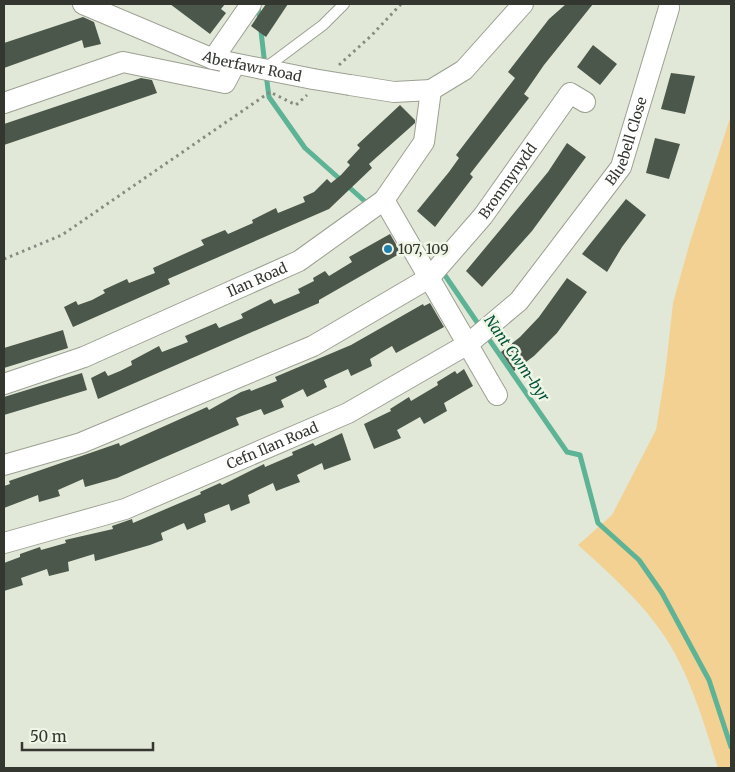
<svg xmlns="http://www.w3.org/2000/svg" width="735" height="772" font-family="Merriweather,serif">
<rect width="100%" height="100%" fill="#e2e8d8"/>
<path fill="#f3d193" d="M731,115v653h-13c-14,-45 -27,-91 -53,-131 -22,-34 -57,-65 -87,-92l34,-30 44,-85 9,-56 8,-71 17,-61z"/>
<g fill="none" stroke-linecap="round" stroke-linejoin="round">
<g stroke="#5db395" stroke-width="5">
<path d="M258,5l7,61"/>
<path d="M266,74l3,23 36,51 64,57"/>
<path d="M442,271l39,57"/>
<path d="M486,335l81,117 13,3 18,68 41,37 23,33 47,87 22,67"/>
</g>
</g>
<g fill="#4b574b">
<path d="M170,4h55l-4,5 5,4 -16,21z"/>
<path d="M266,4h22l-22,33 -15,-11z"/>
<path d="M566,4h27l-49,61 -20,29 5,4 -59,76 3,3 -38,50 -18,-16 32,-39 10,-14 -3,-3 59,-77 -7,-6 41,-53z"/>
<path d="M83,17l11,5 7,22 -17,4 -2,-8 -78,28v-25z"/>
<path d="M593,45l24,19 -17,21 -23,-18z"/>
<path d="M671,73l24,3 -10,38 -24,-5z"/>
<path d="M141,78l11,2 5,13 -153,52v-21z"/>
<path d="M400,105l15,15v3l-46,41 3,4 -43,41 -161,70 2,5 -97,43 -9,-20 12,-6 2,4 14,-5 13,-7 -2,-3 24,-11 2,4 26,-10 -2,-5 51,-23 -3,-5 24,-10 3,4 25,-11 -1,-3 24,-12 2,5 27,-11 -2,-5 11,-5 13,-13 4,4 10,-8 9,-10 -3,-3 13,-14 -3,-3z"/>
<path d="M655,138l25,6 -11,35 -23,-6z"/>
<path d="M567,143l19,14 -54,74 -50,56 -16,-16 82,-99z"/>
<path d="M626,199l20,16 -24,32 -15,25 -25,-18z"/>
<path d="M390,234l11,19 -82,47v3l-221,96 -7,-21 14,-7 3,5 12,-5 12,-6 -1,-4 28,-15 3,6 26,-10 -3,-6 31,-13 3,5 24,-10 -2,-4 30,-15 3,5 26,-11 -2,-4 16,-8 -1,-3 12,-7 4,5 23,-14 -3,-5z"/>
<path d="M567,278l20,14 -30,41 -23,23 -20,15 -13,-19 19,-15 19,-20z"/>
<path d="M430,303l14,24 -48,26 -4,-7 -22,13 2,7 -21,10 -3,-7 -24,11 3,7 -20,10 -4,-8 -22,11 3,7 -20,8 -3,-6 -25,9 3,7 -122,53 -32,9 -2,-8 -25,11 2,6 -21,6 -1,-7 -34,13v-22l6,-2 -1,-3 110,-38 1,3 87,-39 2,3 32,-18 9,-3 1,2 26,-10 -2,-4 76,-32 72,-41 1,2z"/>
<path d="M63,330l5,18 -64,20v-20z"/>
<path d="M464,369l9,17 -29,17 3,8 -23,13 -4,-7 -23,13 4,8 -27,11 -10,-25 27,-13 -1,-2 19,-12 2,4 27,-16 -1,-3 18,-11 2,3z"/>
<path d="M82,373l5,17 -83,25v-18z"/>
<path d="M342,433l9,27 -27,10 -2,-7 -25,12 3,7 -24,9 -3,-8 -25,12 2,8 -19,8 -2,-7 -25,10 2,8 -19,8 -3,-7 -23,10 2,7 -13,5 -55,16 -1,-7 -26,8 1,9 -20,5 -2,-7 -26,9 2,7 -19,6v-28l16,-6v-3l20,-7 1,3 25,-7 -1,-3 48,-11 -1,-3 20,-7 1,4 68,-29 -1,-2 20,-9 2,2 42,-21 1,3 28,-12 -1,-3 12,-5 9,-4 2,3z"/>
</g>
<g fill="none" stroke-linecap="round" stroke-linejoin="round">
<defs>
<path id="service" d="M264,69l59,-44 21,-21"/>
<g id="minor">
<path id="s1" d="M83,4l130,55 100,20"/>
<path d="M213,59l38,-55"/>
<path d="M350,85l44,7 37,-2"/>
<path d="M431,90l33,-20 59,-66"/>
<path d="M4,103l119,-41 102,21 10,-19"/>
<path d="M384,200l113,195"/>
<path id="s2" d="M4,384l80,-27 215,-96 85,-61 40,-58 7,-52"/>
<path id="s3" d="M4,465l77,-22 232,-97 116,-68 54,-62 87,-123 15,9"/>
<path id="s4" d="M4,543l121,-34 223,-96 120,-69 51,-43 102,-134 48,-159"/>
</g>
</defs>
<use href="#service" stroke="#9ba192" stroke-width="12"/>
<use href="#minor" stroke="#9ba192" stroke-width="22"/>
<g stroke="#888b81" stroke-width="3" stroke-dasharray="2.5 4" stroke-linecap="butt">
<path d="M339,65l33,-30 29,-31"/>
<path d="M4,259l58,-24 208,-143 26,13 11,-10"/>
</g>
<use href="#service" stroke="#fff" stroke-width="10"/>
<use href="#minor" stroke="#fff" stroke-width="20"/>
<defs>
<path id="minor-bridge" d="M313,79l37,6"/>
</defs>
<use href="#minor-bridge" stroke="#9ba192" stroke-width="22" stroke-linecap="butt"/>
<use href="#minor-bridge" stroke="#fff" stroke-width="20"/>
</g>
<circle fill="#1f81ac" stroke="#eff6e5" stroke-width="2" cx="388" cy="249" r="5"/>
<g text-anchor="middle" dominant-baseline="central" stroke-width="5" stroke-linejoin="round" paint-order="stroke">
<g font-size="14" fill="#343630" stroke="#eff6e5">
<text stroke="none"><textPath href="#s1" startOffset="181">Aberfawr Road</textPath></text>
<text stroke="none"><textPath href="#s4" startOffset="768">Bluebell Close</textPath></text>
<text stroke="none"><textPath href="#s3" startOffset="591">Bronmynydd</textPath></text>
<text stroke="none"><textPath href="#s2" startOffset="274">Ilan Road</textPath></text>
<text stroke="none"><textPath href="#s4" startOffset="286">Cefn Ilan Road</textPath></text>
</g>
<g font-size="14" fill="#343630" stroke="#eff6e5" text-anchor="start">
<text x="398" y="249">107, 109</text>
</g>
<g font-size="15" font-style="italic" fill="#024f3a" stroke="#eff6e5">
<text transform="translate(517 358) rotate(55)">Nant Cwm-byr</text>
</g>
</g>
<rect width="735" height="772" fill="none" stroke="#343630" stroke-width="10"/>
<path d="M22 742v8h131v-8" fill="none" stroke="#343630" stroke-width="2.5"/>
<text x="30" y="742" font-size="15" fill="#343630" stroke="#eff6e5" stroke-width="4" paint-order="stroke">50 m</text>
</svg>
